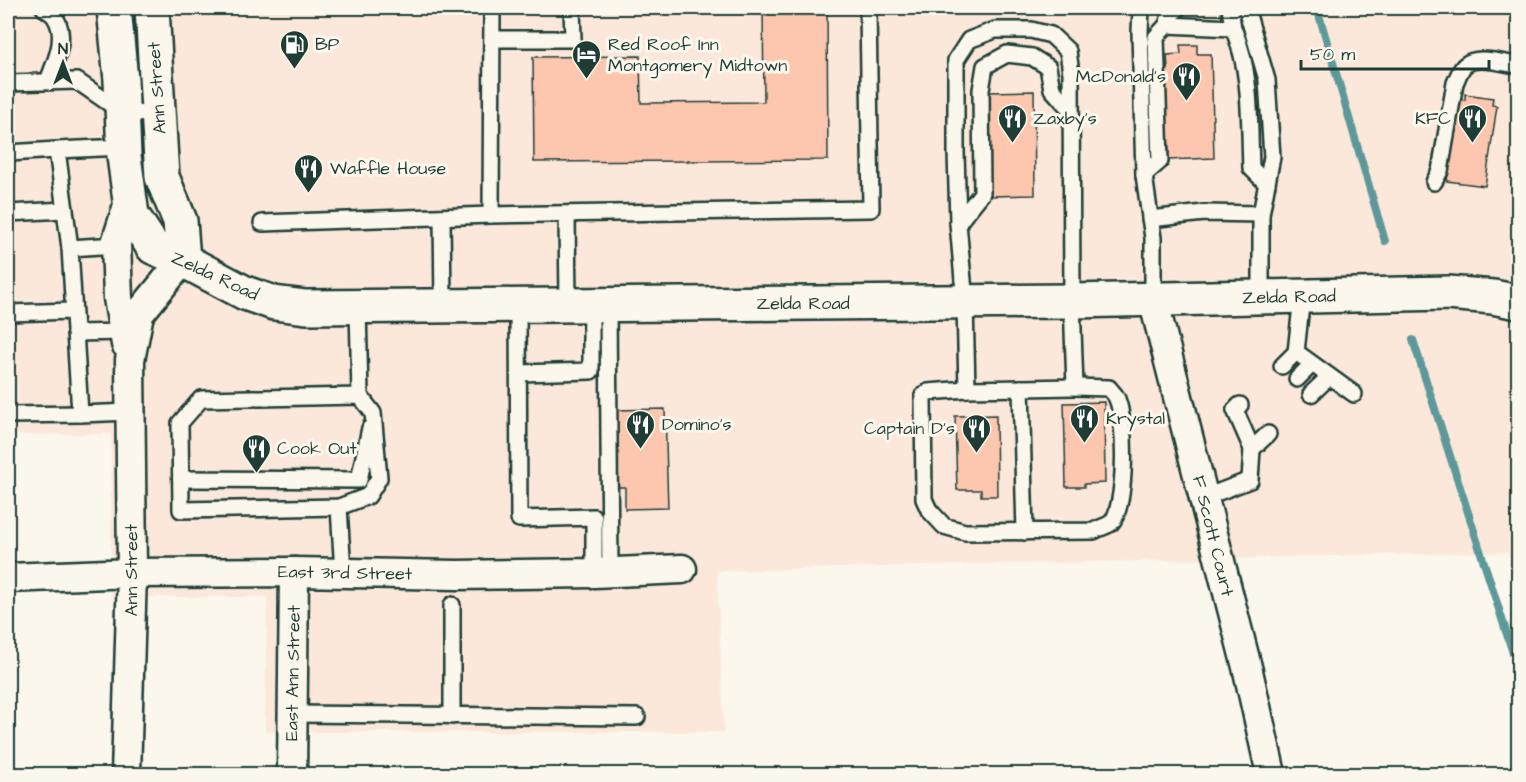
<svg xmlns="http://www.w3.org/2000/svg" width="1526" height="782" font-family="'Architects Daughter',sans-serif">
<rect width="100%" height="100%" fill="#fbf7ec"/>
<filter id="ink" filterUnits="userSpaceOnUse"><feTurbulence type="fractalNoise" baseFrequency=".0167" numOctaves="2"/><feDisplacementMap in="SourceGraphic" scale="12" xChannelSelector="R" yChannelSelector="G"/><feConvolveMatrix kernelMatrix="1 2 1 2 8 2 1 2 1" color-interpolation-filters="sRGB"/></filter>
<g filter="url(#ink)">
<path fill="#fce8da" d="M8,8h1504l6,4v576l-11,-36 -790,19 7,161h-459l2,-135h-156v-163l-103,1z"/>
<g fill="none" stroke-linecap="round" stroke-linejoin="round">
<g stroke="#5d999a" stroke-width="8">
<path d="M1317,8l68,233"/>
<path d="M1413,340l105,329"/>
</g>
</g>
<g fill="#fdc6af" stroke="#1f3d34" stroke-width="1.5">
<path d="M763,8h64l1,152 -294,2 -1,-105 107,-1 1,47 123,-1z"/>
<path d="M1180,45h17v9h14l3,104 -45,2 -1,-25 -6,-2 -2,-63h8l-1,-15 14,-1z"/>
<path d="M1034,91l1,104 -45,1 -2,-104z"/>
<path d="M1465,94l28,4 -1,7 5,1 -12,80 -38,-5 12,-82 6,1z"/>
<path d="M1104,402l1,81 -21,1v3h-18l-2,-84z"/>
<path d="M665,409l3,99 -43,1v-22h-8l-2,-77z"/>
<path d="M996,415l1,81h-16v-6h-24l-2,-74z"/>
</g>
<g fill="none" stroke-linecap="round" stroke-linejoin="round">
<defs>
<g id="service">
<path d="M44,8c3,2 9,6 11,9 13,20 0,45 -7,64"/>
<path d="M492,8l-1,207 380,-6 -3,-201"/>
<path d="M1141,8l-1,24 4,143 9,63v61"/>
<path d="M1230,8l3,20"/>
<path d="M1246,8l21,72 5,77 -11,57v84"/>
<path d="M1167,25l66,3c19,44 16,93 18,140l16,16"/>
<path d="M995,30h36l20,5 17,16 3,22 1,228 3,86 -108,2 -2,-86 -7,-80 -2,-71v-92l13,-20z"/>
<path d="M492,39h81l-1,-31"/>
<path d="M8,83l69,-2 45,31 37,3"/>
<path d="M57,150l66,-3"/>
<path d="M8,153l49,-3 13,98"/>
<path d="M1144,175l16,-14 -4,-124 11,-12 3,-10 8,-7"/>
<path d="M1434,182l6,-11 15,-88c3,-6 5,-14 10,-18 12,-11 39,-1 53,0"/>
<path d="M8,213l57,-3"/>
<path d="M567,215l1,90"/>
<path d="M442,217l1,89"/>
<path d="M1150,219l54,-6 57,1"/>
<path d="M262,223l229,-8"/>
<path d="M958,223l24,-30 -1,-103 4,-24 22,-12 25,3 16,10 4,22 18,20"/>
<path d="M116,245l-46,3 10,166 50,-2"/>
<path d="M608,304l2,268"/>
<path d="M518,305l1,214 75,-2v56"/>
<path d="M358,306l2,90 -159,3 -21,24 1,87 158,-3 29,-11 11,-18 -6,-65 -13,-17"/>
<path d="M8,313l65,-2"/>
<path d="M75,333l49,-1"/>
<path d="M1296,352l6,-56"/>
<path d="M1282,366l14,-14 58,42"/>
<path d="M519,373l72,-2v-66"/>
<path d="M1297,379l15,-15"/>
<path d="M1021,388l4,144"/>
<path d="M967,389l-39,3 -5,4 1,103 5,11 15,16 21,6 129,-1c5,-3 13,-5 17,-8 16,-16 15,-104 6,-124 -1,-4 -5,-7 -8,-11l-34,-1"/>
<path d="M1311,394l18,-17"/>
<path d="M8,415l72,-1"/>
<path d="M1252,449l16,-15"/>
<path d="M181,479l178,1 11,-52"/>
<path d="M1203,498l47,-18 2,-31 -17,-39 5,-5"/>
<path d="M339,507l4,66"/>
<path d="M293,714l344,3"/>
<path d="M452,716v-111"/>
</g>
<g id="minor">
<path d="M1153,299l95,372 23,103"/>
<path d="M126,344l-8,-46 -2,-55 14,-44"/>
<path d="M8,578l124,-5 162,-1 163,3 137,-2 88,-4"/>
<path d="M126,774l6,-201 -2,-213 9,-46 44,-54"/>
<path d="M292,774l2,-202"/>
</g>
<g id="secondary">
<path d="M114,8l7,72 3,76 8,59 21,32 30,13 62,33 29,10 32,4 766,-6 376,-8 45,4 25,5"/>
<path d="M152,8l10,169 18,44 3,39"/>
</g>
</defs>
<use href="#service" stroke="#1f3d34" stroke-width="20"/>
<use href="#minor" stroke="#1f3d34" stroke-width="33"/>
<use href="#secondary" stroke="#1f3d34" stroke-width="38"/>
<use href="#service" stroke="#fbf7ec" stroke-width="15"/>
<use href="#minor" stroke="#fbf7ec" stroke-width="28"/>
<use href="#secondary" stroke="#fbf7ec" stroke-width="33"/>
</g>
</g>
<defs>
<symbol id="fuel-pin" viewBox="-11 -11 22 30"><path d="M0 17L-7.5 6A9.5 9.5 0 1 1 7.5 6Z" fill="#1f3d34" stroke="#fbf7ec"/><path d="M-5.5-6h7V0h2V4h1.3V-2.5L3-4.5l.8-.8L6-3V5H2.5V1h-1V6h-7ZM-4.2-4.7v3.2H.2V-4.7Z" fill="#fff"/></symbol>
<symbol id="hotel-pin" viewBox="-11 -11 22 30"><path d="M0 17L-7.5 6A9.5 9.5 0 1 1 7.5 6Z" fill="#1f3d34" stroke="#fbf7ec"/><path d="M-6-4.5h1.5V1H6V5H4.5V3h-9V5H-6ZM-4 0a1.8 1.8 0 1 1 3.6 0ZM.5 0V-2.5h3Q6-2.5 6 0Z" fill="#fff"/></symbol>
<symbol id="restaurant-pin" viewBox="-11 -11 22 30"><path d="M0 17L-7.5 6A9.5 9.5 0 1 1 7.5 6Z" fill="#1f3d34" stroke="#fbf7ec"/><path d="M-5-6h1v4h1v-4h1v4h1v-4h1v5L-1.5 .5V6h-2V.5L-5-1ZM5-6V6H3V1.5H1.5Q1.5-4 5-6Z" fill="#fff"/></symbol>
</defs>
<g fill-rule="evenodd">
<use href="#fuel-pin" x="278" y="28" width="33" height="45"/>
<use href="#hotel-pin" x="570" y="38" width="33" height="45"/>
<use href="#restaurant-pin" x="1170" y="60" width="33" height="45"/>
<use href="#restaurant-pin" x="996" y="102" width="33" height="45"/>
<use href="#restaurant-pin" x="1456" y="102" width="33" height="45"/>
<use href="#restaurant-pin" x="292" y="152" width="33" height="45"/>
<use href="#restaurant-pin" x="1068" y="402" width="33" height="45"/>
<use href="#restaurant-pin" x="624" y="408" width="33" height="45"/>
<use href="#restaurant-pin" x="960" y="412" width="33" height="45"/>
<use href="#restaurant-pin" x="240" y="432" width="33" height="45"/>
</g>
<g text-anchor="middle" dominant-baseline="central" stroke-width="6" stroke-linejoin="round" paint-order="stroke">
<g font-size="18" fill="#1f3d34" stroke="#fbf7ec" text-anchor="start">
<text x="315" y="44">BP</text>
<text x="608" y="44">Red Roof Inn<tspan x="608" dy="21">Montgomery Midtown</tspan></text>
<text x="1166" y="76" text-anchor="end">McDonald's</text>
<text x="1033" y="118">Zaxby's</text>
<text x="1451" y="118" text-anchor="end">KFC</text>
<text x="330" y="168">Waffle House</text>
<text x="1106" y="418">Krystal</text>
<text x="662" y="424">Domino's</text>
<text x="955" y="428" text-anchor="end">Captain D's</text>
<text x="277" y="448">Cook Out</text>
</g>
<g font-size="18" fill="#1f3d34" stroke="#fbf7ec">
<text transform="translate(157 88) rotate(-94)">Ann Street</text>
<text transform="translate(215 276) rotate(25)">Zelda Road</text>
<text transform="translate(1289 297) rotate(-1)">Zelda Road</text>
<text x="803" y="303">Zelda Road</text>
<text transform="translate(1213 536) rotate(76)">F Scott Court</text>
<text transform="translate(131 570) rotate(-90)">Ann Street</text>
<text transform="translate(345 573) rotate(1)">East 3rd Street</text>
<text transform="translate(293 673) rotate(-89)">East Ann Street</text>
</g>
</g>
<rect width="1526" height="782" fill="none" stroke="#fbf7ec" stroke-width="30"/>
<rect x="15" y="15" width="1496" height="752" fill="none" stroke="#1f3d34" stroke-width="2" filter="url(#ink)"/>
<g transform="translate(63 63)" stroke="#fbf7ec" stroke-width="4.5" paint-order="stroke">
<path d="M0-4.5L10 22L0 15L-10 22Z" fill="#1f3d34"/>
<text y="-9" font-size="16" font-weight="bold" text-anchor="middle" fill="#1f3d34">N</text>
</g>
<path d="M1301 60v9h188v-9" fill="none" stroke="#1f3d34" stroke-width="3"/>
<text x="1310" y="60" font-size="18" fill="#1f3d34" stroke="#fbf7ec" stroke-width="4.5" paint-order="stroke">50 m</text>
</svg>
